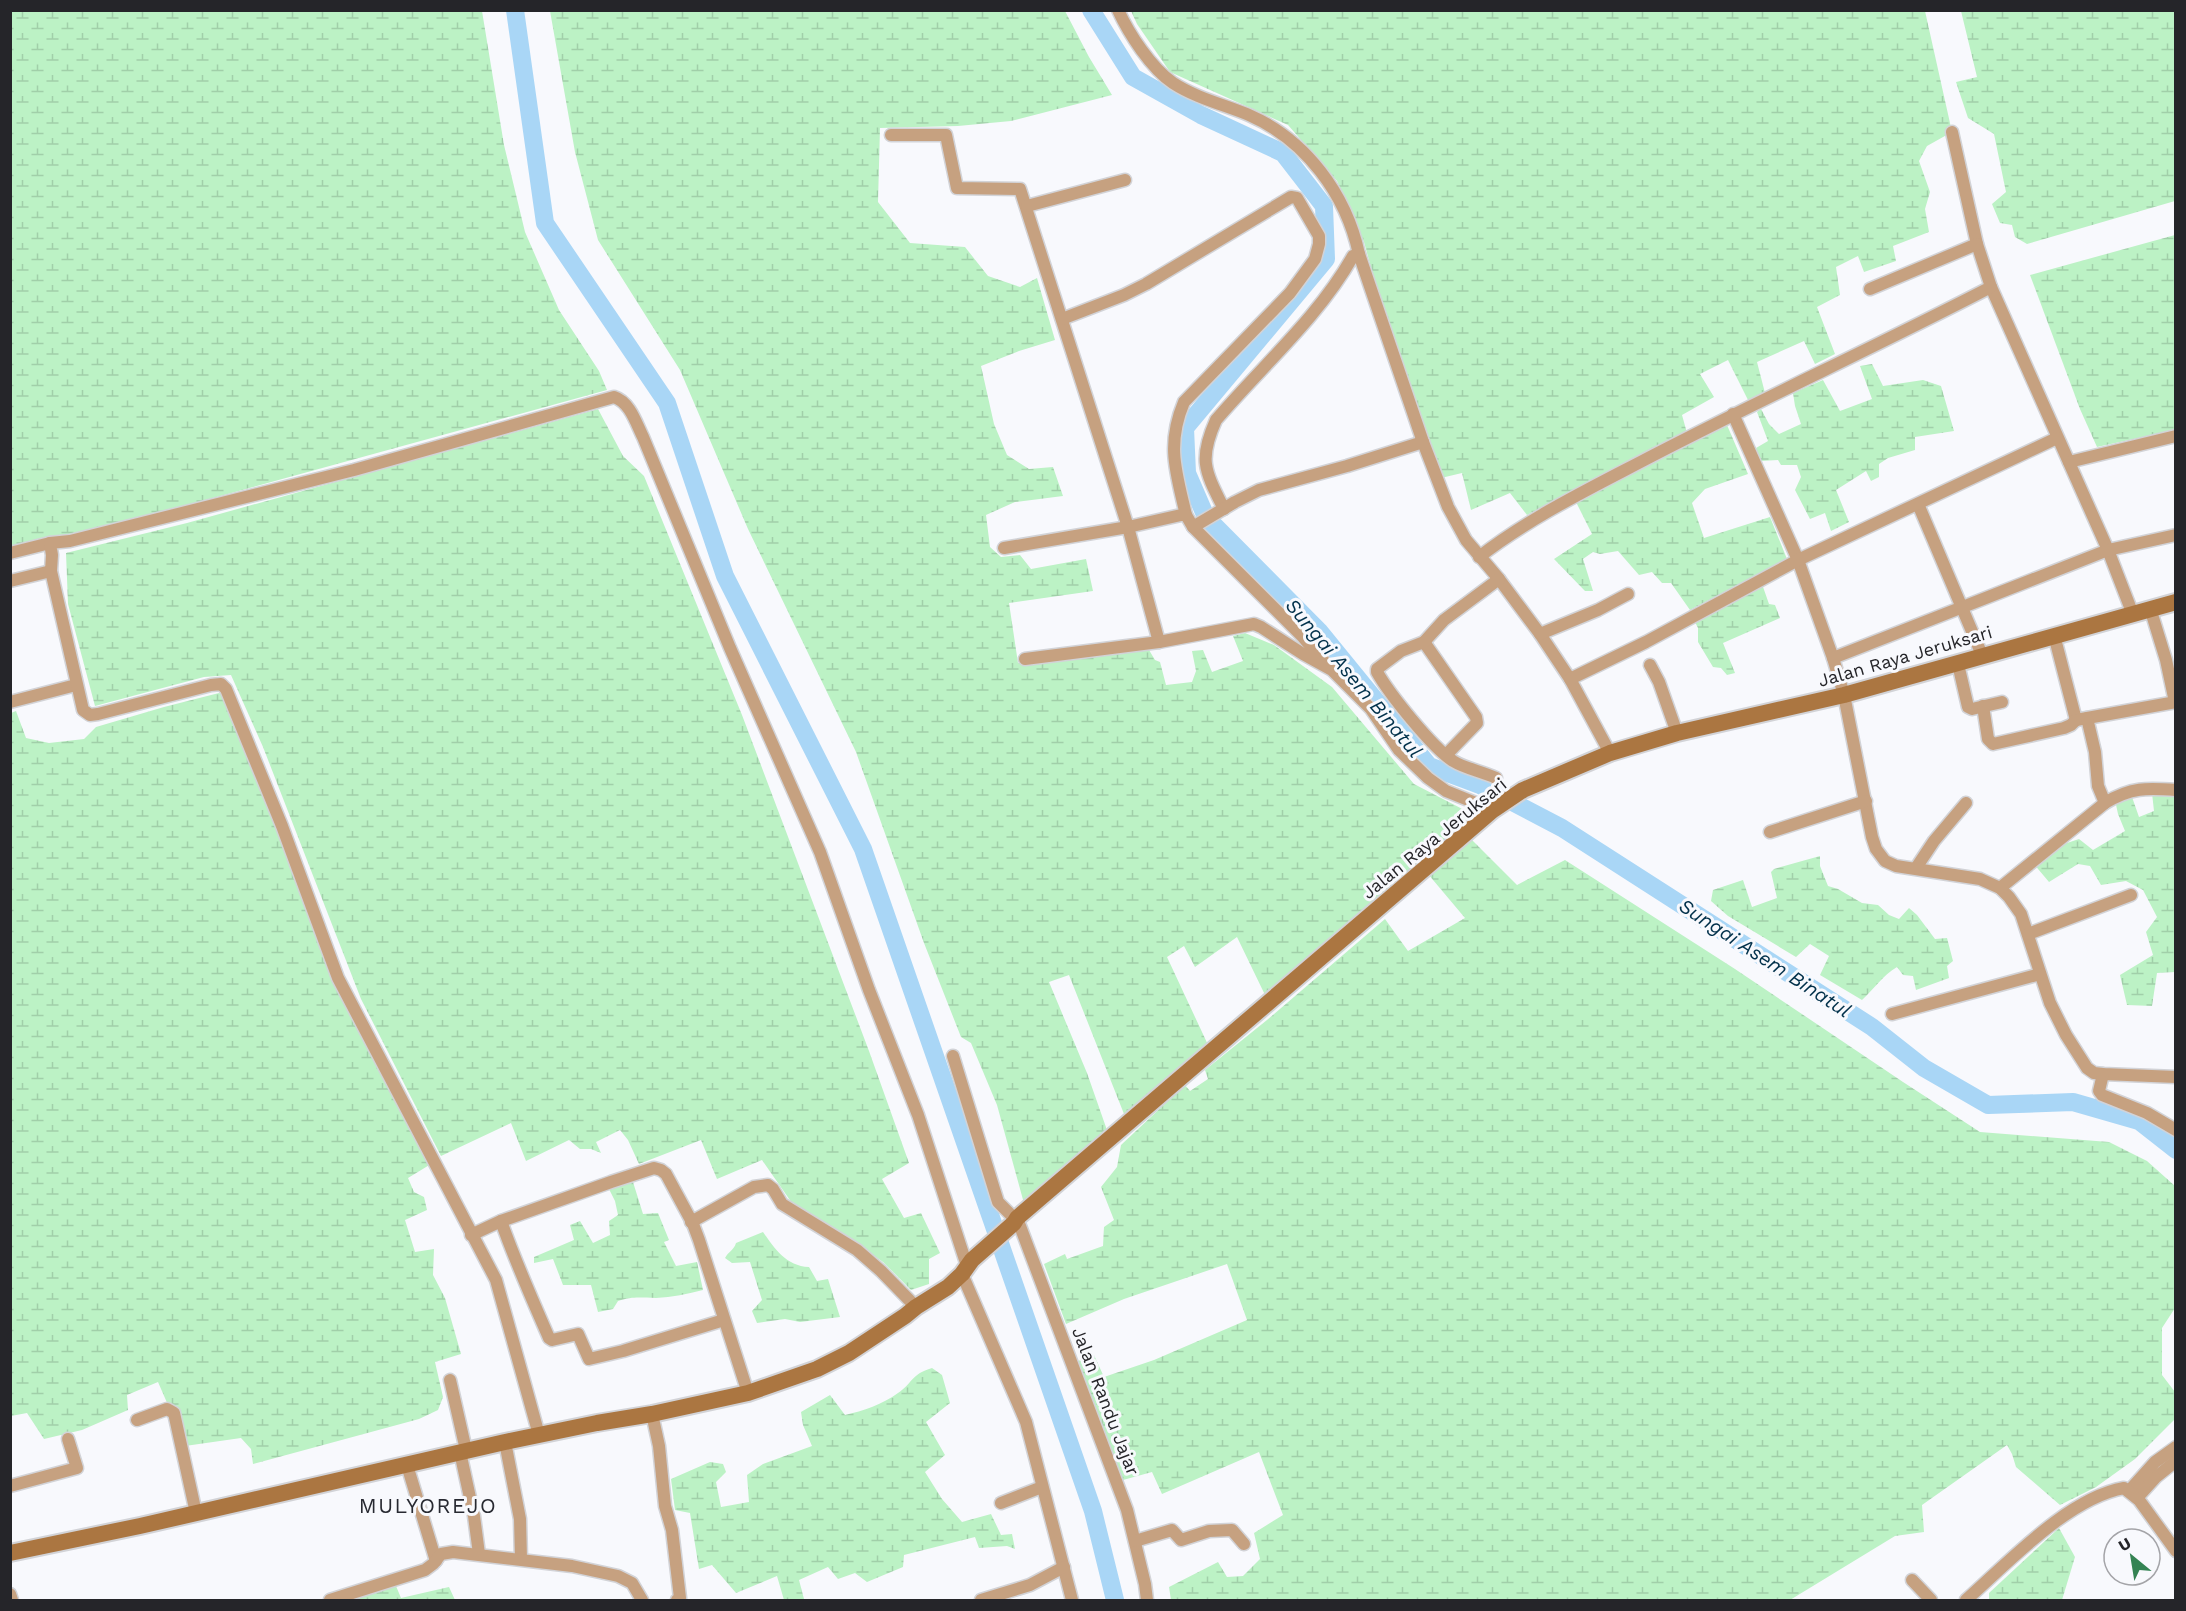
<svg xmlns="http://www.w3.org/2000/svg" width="2186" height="1611" font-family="'Work Sans',sans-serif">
<defs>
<pattern id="wetland-marsh" width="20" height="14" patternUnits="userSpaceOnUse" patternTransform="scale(1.5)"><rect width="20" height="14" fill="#bcf2c5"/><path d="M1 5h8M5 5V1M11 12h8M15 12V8" fill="none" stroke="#a1cfa9"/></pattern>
</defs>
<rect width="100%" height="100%" fill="#f8f9fd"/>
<g fill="url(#wetland-marsh)">
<path d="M10,11h472l22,134 21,87 34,78 40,61 8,19 -456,125 -140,33z"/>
<path d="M550,11h515l24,46 23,38 -101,26 -53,5 -78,2 -2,74 32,41 55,4 23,29 32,11 17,-9 18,62 -36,11 -38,15 13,58 13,31 22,14 24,-2 10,29 -48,6 -29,13 4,32 11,10 19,-2 11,14 55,-10 7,32 -84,12 9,60 131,-13 6,10 5,2 6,23 26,-3 4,-11 -4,-20 11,-1 9,22 31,-11 -10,-25 12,-3 29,12 58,42 82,97 58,30 -6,13 -200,170 -29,-60 -42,30 -11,-21 -17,11 42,90 -83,72 -57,-144 -20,7 38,91 21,60 -83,74 -28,-102 -26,-62 -10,-6 -37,-94 -68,-191 -108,-223 -68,-159 -82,-130 -23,-88z"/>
<path d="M1131,11h794l27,121 -25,14 -8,15 11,31 -5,17 4,23 -36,14 3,15 -32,11 -6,-16 -22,11 4,28 -23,12 18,47 -20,10 -11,-23 -47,21 8,31 -17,7 -20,-40 -28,14 14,23 -32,18 5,18 -160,82 -17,-22 -39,17 -9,-37 -21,5 -54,-152 -23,-84 -27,-61 -49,-56 -118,-53 -33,-48z"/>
<path d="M1961,11h214v190l-148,43 -12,-7 -3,-12 -12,-2 -8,-19 14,-12 -12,-58 -26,-16 -12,-36 21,-5z"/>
<path d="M2175,235v195l-78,17 -17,-38 -50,-134z"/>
<path d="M1872,364l11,22 40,-6 18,6 13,45 -39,6v13l-27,8 -9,6v13l-8,4 -5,-10 -30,19 13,32 -18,9 -6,-18 -15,6 -15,-29 6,-13 -4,-12h-16l-3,-5 -18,1 -4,-13 12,-7 -11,-29 4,-3 8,15 10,10 22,-10 -6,-18 -2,-13 30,-13 17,31 32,-12 -12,-33z"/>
<path d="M598,409l25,47 21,20 98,239 127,336 40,112 -27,16 22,39 17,-5 19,40 -11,6v25l-18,6 -28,-28 -40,-28 -49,-28 -32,-46 -45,19 -16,-39 -62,24 -11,-24 -8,-10 -24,12 5,11 -10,-4h-11l-11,-9 -43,21 -15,-38 -70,33 -80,-157 -98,-252 -32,-72 -27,2 -109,29 -27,-102 -2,-51 121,-30z"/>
<path d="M1727,425l21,49 -43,15 -13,14 12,35 66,-21 17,42 -97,51 -19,-27h-9l-10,-11 -13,3 -21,-24 -18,3 -7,-2 -10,7 10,32h-8l-31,-32 38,-25 -16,-32 138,-74z"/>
<path d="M1762,584l7,20 6,1 5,13 -57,25 12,30 -8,2 -6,-7 -8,-1 -15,-25v-14l-4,-8z"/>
<path d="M219,693l8,3 108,285 96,183 -23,14 6,14 10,5 3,13 -22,10 10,32 19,-3 -1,26 12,23 16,56 -26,8 8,35 -5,13 -19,9 -166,45 -2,-15 -10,-11 -56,8 -4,-29 -8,-11 -5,-1 -10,-23 -31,13 1,15 -46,20 -38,9 -17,-26 -16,3v-703l5,-2 10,27 23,5 35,-4 12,-12 68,-20z"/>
<path d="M2152,793h23v179l-18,1 -5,33 -25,-1 -7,-30 33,-20 -7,-23 11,-15 -14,-27 -17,-9 -25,4 -11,-19 -12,-2 -29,18 -16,-19 31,-19 15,-5 14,11 32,-19 -7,-17 -3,-14 17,-3 7,20 15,-6z"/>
<path d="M1472,840l45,45 48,-25 170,109 168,113 77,50 129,10 38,19 28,25v122l-13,20v47l13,17v27l-40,40 -39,28 -36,18 -44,-38 -4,-13 -5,-9 -85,60 2,27 -29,4 -105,64h-619l-2,-13 49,-25 9,15 16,-1 17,-17 -6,-26 29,-18 -24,-63 -97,42 -10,-22 -29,8 -45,-119 16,-6 10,22 50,-17 93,-40 -20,-56 -103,35 -58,25 -22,-60 21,-10 2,5 36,-13 1,-19 10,-7 -13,-33 16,-20 4,-22 64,-60 5,6 18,-12 -3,-9 62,-50 118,-101 23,32 57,-33 -37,-44z"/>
<path d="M1820,856v10l8,20 10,3 24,14 16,2 11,10 10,4 10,-11 8,7 18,24 12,-1 6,23 -6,5 2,12 -33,12 -3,-14 -10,-1 -6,-8c-15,9 -22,21 -35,33l-42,-25 9,-19 -19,-12 -14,13 -68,-41 -17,-15 2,-11 30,-10 9,27 25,-9 -6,-26 3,-3z"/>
<path d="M633,1182l10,32 15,-1 11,27 -5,2 12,24 21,-4 6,28c-15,4 -31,7 -47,8 -16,0 -22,-2 -38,3l-5,8 -15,3 -7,-27h-28l-10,-26 -19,4v-6l40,-17 -4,-15 10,-4 13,22 17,-8 -1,-14 9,-6 -3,-14 -6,-12z"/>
<path d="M763,1232c12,17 23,34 46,35l8,14 11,-2 12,38 -40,5 -15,-3 -28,4 -5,-12 10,-11 -12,-38 -18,1 -7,-5c3,-6 9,-8 11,-15z"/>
<path d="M932,1368l10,7 8,28 -24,19 19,33 -20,17 17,27 20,23 29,-8 10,21 11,-1 3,15 -8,-3 -28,2 -4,-11 -71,18 -1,12 -36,15 -12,-9 -17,6 -10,-12 -29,13 5,19 -20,1 -7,-24 -41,17 -24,-28 -13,4 -9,-56 -15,-3 -4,-31 39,-17 13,2 3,8 -10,10 5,25 28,-5 -2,-27 16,-11 49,-18 -9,-21 -2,-13 29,-17 15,20c18,-4 38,-11 53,-22 15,-10 13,-19 34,-25z"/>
<path d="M2059,1528l16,29 -13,43h-73v-7z"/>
<path d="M396,1586l5,12 48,-11 6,13h-106z"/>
</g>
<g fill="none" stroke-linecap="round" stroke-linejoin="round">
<g stroke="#a9d6f6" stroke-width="18">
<path d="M515,10l30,213 122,180 58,173 138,273 230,662 22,89"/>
<path d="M1091,10l42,67 68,38 82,38 41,53 2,53 -141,169 2,45 19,44 113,114 110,135 51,19 82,43 310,199 52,41 64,37 85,-3 66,19 37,29"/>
</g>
<defs>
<g id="street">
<path d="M1118,10c11,24 33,58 55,73 23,15 52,22 76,32 57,25 97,79 110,139"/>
<path d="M1952,132l25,112 14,43 117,263 24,62"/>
<path d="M891,135h55l11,53 63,1 108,338 31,115"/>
<path d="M1027,206l98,-26"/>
<path d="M1870,289l107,-45"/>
<path d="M1062,319l62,-24 22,-11 145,-87 6,1 22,38v8l-4,15 -25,34 -106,109c-18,43 -8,70 2,113"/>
<path d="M1733,414l65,146 35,98"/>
<path d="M2069,462l107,-26"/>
<path d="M1918,504l64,151"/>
<path d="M1224,509c-19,-38 -26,-49 -8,-89 46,-54 102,-102 137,-164l6,-2 64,188 25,65 18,33 33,39 41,55 30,45 40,74"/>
<path d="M1193,527l110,110 23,27"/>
<path d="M2176,535l-68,15 -275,108 11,37 28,142 4,12 9,12 11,5 84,13 20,9 9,9 12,17 29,89 16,32 21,33 7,5 9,1 73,3"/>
<path d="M1004,548l124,-21 53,-12h5l7,12 42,-25 24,-12 88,-24 76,-24"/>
<path d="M10,553l40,-10"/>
<path d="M1479,557c53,-41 114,-70 173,-101 112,-58 227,-111 339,-169"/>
<path d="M10,581l41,-10"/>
<path d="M2150,608l16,52 9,42"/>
<path d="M1540,634l58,-24 30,-16"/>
<path d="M2054,635l22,85 100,-18"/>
<path d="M1424,642l52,75 1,6 -31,32"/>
<path d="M1025,659l134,-17 95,-18 7,3 42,27 29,16 39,39 28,41 29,28 18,13 47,19"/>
<path d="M1958,664l10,43 4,2 30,-7"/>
<path d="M1650,665l9,17 18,51"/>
<path d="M1570,679l76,-37 152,-82 259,-122"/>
<path d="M10,702l66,-17"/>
<path d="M1983,706l5,33 5,5 71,-16 7,-3 5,-5"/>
<path d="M2087,718l8,34 3,34 7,17"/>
<path d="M1496,778c-15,-7 -30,-9 -43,-17 -21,-14 -63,-66 -76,-89v-3l24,-18 23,-9 20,-22 55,-41"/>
<path d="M1770,832l96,-31"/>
<path d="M1916,868l18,-27 32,-38"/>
<path d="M2000,888l105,-85c26,-16 42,-15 71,-13"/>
<path d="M2028,934l103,-39"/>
<path d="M1892,1014l148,-40"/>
<path d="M953,1056l45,146 13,13 6,3 110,292 18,74 2,16"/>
<path d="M2103,1074l-4,17 3,4 45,18 29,17"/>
<path d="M501,1221c14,40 31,78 48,117l3,2 26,-6 11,25 34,-8 101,-31"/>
<path d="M691,1222l63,-35 14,-2 5,4 9,15 75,46 24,21 35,36"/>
<path d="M471,1235l30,-14 110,-39 43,-14 7,2 5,4 27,50 6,16 49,153"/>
<path d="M962,1274l64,148 46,178"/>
<path d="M450,1380l16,70"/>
<path d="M652,1414l7,32 6,60 7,24 8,68 -3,2"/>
<path d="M137,1420l30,-11 7,4 22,100"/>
<path d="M539,1435l-43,-155 -158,-302 -56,-152 -56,-137 -5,-5 -10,1 -113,29 -8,1 -7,-5 -32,-139 1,-16 -2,-12 20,-2 284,-71 260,-73c16,5 22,26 29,40l87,211 90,204 49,138 49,125 49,151"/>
<path d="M505,1442l15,77 1,40"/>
<path d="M460,1452l14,64 5,38"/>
<path d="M407,1465l29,96"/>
<path d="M10,1486l67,-18 -9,-29"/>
<path d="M2129,1491l26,-29 21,-15"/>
<path d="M2137,1498l19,-21 20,-16"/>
<path d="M1001,1503l41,-16"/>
<path d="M1135,1541l37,-11 9,10 28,-9 23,-1 12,14"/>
<path d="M1912,1580l19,20"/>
<path d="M10,1594l2,6"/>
<path d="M330,1600l95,-30 8,-6 8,-10 12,-2 119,14 46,10 14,7 10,17"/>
<path d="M981,1600l49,-15 34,-18"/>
<path d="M1966,1600c42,-37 102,-102 158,-112l15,12 37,51"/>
</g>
<path id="secondary" d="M10,1553l130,-27 365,-84 92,-19 55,-9 96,-21 69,-24 32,-16 56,-37 11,-9 32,-20 14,-13 10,-14 42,-37 3,-5 476,-408 30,-20 87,-37 67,-20 167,-38 332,-93"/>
</defs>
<use href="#street" stroke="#d2d3d7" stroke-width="15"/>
<use href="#secondary" stroke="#d2d3d7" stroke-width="20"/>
<use href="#street" stroke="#c6a180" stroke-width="12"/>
<use href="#secondary" stroke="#ab7641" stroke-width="16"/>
</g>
<g text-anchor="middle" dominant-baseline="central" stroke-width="6" stroke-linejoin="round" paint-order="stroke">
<g font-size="18" fill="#252529" stroke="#f8f9fd">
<text transform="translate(1905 656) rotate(-16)">Jalan Raya Jeruksari</text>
<text transform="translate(1434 838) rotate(-39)">Jalan Raya Jeruksari</text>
<text transform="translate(1106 1401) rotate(69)">Jalan Randu Jajar</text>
</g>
<g font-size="20" font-style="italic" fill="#02314b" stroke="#f8f9fd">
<text transform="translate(1354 678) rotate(50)">Sungai Asem Binatul</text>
<text transform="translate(1765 958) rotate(33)">Sungai Asem Binatul</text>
</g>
<g font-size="21" letter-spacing="1.5" fill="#272931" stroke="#f8f9fd">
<text x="428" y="1505">MULYOREJO</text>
</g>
</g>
<rect width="2186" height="1611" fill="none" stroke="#252529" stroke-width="24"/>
<g transform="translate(2132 1557) rotate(330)"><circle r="28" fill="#f8f9fd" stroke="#a4a4a8" stroke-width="1.5"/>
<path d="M0-4.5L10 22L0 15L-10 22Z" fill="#348353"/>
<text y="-9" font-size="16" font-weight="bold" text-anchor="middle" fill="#252529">U</text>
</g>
</svg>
